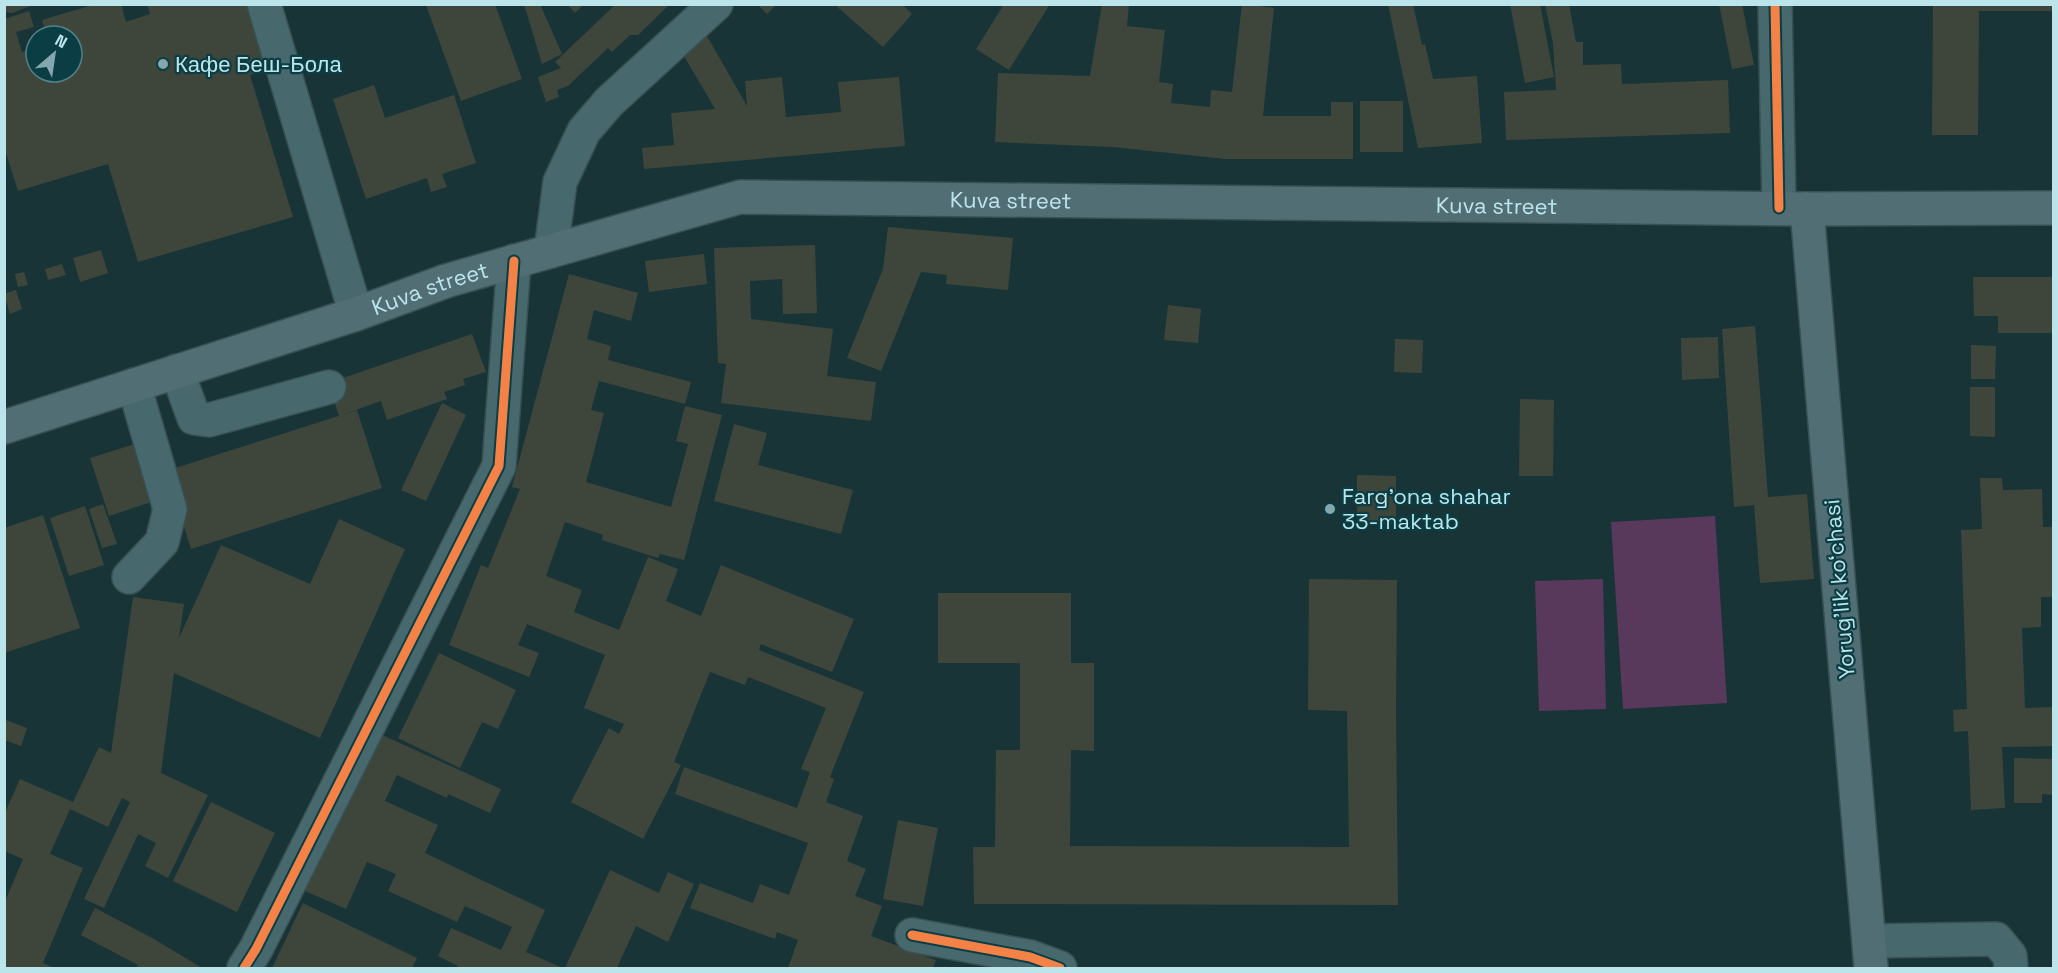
<svg xmlns="http://www.w3.org/2000/svg" width="2058" height="973" font-family="'Space Grotesk',sans-serif">
<rect width="100%" height="100%" fill="#183437"/>
<g fill="#58395c">
<path d="M1715,516l12,187 -104,6 -12,-187z"/>
<path d="M1603,579l3,130 -67,2 -4,-130z"/>
</g>
<g fill="#3e463b">
<path d="M4,4h29v1l-21,8 -8,-1z"/>
<path d="M96,4h25l5,18 24,-8 -3,-10h100l19,66 -16,5 43,142 -155,45 -30,-98 -90,27 -14,-44v-128l25,-8 5,16 -18,5 6,20 14,-4v24h36v-36h-25l-5,-16z"/>
<path d="M428,4h67l27,75 -61,22 -35,-96z"/>
<path d="M524,4h16l22,50 -20,10z"/>
<path d="M567,4h17l-9,9z"/>
<path d="M616,4h54l-32,31h-8l-18,17 -4,-4 -40,38 -11,4 2,7 -13,5 -8,-25 23,-9 -6,-6z"/>
<path d="M757,4h20l-10,10z"/>
<path d="M834,4h68l10,10 -29,33z"/>
<path d="M1001,4h49l-41,66 -33,-21 27,-43z"/>
<path d="M1102,4h27l-2,22 38,4 -6,52 14,2 -2,19 39,4 1,-17 21,2 10,-88 32,4 -11,108h68v-14h22v57h-128l-112,-12 -118,-5 3,-69 92,3z"/>
<path d="M1388,4h25l9,41 3,-1 8,35 44,-3 5,67 -64,5z"/>
<path d="M1510,4h30l14,73 -29,6z"/>
<path d="M1545,4h24l7,38h7v23l38,-1 1,20 106,-4 2,53 -224,7 -2,-48 52,-2 -3,-47z"/>
<path d="M1719,4h23l12,61 -22,4z"/>
<path d="M1933,4h121v7h-75l-1,124h-46z"/>
<path d="M707,36l40,70 -2,-25 37,-4 4,40 55,-5 -3,-30 61,-5 6,69 -261,23 -2,-21 32,-3 -3,-32 44,-4 -34,-58z"/>
<path d="M374,85l11,33 69,-23 22,68 -34,11 5,13 -16,5 -4,-14 -61,21 -33,-100z"/>
<rect x="1360" y="101" width="43" height="51"/>
<path d="M888,227l125,11 -5,52 -62,-6 1,-9 -26,-3 -40,99 -34,-13 36,-89z"/>
<path d="M815,245l2,68 -34,1 -1,-35 -32,2 1,38 82,10 -6,47 49,6 -5,39 -150,-18 5,-39 -8,-1 -4,-115z"/>
<path d="M101,250l7,23 -28,9 -7,-24z"/>
<path d="M704,254l3,30 -58,8 -4,-31z"/>
<path d="M62,264l4,11 -18,5 -3,-11z"/>
<path d="M24,272l4,13 -10,2 -3,-13z"/>
<path d="M569,274l69,19 -7,28 -37,-11 -7,29 24,7 -3,14 83,22 -6,22 -86,-23 -8,29 13,3 -18,69 85,25 17,-63 -12,-3 9,-35 37,9 -38,145 -24,-6 -2,4 -56,-18 1,-5 -38,-13 -19,54 36,14 -8,22 45,18 29,-73 30,12 -12,32 35,15 20,-51 133,54 -22,53 -71,-28 -2,6 105,42 -34,85 4,2 -8,23 37,14 -16,45 19,8 -11,27 27,10 -11,30 65,24 -3,8h-145l10,-28 -21,-8 -2,7 -85,-31 10,-25 53,20 7,-19 29,11 19,-52 -133,-49 9,-27 113,41 13,-36 -9,-3 25,-61 -78,-31 -3,8 -35,-13 -36,90 7,3 -38,74 -72,-37 38,-74 10,6 5,-10 -40,-16 21,-53 -78,-31 -9,21 21,8 -10,24 -80,-32 32,-80 7,3 32,-79 -8,-2z"/>
<path d="M1973,277h81v56h-56v-17h-24z"/>
<path d="M16,290l6,19 -12,5 -6,-20z"/>
<path d="M1168,305l33,4 -3,34 -34,-3z"/>
<path d="M1755,326l13,171 39,-3 7,85 -54,4 -6,-78 -20,2 -12,-178z"/>
<path d="M472,334l14,38 -23,7 2,6 -21,7 3,7 -60,21 -6,-19 -42,15 -11,-33z"/>
<path d="M1718,337l1,41 -37,2 -1,-42z"/>
<path d="M1395,339l28,1 -1,33 -28,-1z"/>
<path d="M1971,345l25,1 -1,33h-24z"/>
<path d="M1970,387h25v50l-25,-1z"/>
<path d="M1520,399l34,1 -1,76h-34z"/>
<path d="M442,403l24,12 -40,86 -25,-11z"/>
<path d="M357,410l25,78 -191,61 -25,-78z"/>
<path d="M734,424l33,9 -9,32 95,25 -12,44 -127,-33z"/>
<path d="M138,443l19,57 -48,16 -19,-58z"/>
<path d="M1357,475l39,1v48l-39,-1z"/>
<path d="M1980,478h22l1,12 39,-1 1,38h11v70h-13v30l-19,1 3,80 29,-1v39l-52,1 3,61 -34,2 -3,-79 -14,1 -1,-22 14,-1 -6,-179 21,-1z"/>
<path d="M103,504l14,40 -15,4 -13,-39z"/>
<path d="M85,506l19,59 -35,11 -19,-58z"/>
<path d="M43,515l37,113 -76,25v-125z"/>
<path d="M339,519l66,30 -85,189 -146,-65 -13,100 47,22 -40,83 -23,-12 11,-23 -18,-9 -34,74 -20,-9 46,-97 -8,-4 -14,29 -38,-18 -20,45 33,14 -40,95 11,5h-50v-64l19,-45 -19,-8v-36l16,-36 53,23 26,-55 12,6 22,-156 51,7 -5,34 42,-93 89,39z"/>
<path d="M1309,579l88,1 -1,131 2,194 -424,-1 -1,-57h22l1,-97h24v-87h-82v-70h133v70h23v88l-23,-1 -1,96 279,1 -2,-136 -39,-1z"/>
<path d="M439,653l77,37 -18,39 -16,-7 -22,46 -62,-30z"/>
<path d="M6,720l21,8 -6,18 -17,-6z"/>
<path d="M380,734l121,55 -11,24 -42,-19 -1,4 -50,-23 -12,26 53,24 -13,28 120,57 -19,42 37,16h-106l1,-2 -20,-10 13,-28 50,22 11,-23 -47,-21 -8,16 -69,-31 8,-17 -29,-12 -21,47 -41,-18 34,-77 4,2z"/>
<path d="M2014,758l40,1v36l-12,-1v9h-28z"/>
<path d="M211,802l64,31 -38,79 -64,-31z"/>
<path d="M898,820l40,8 -15,78 -40,-7z"/>
<path d="M610,870l49,23 9,-21 26,12 -26,58 -32,-16 -19,42h-52z"/>
<path d="M303,903l114,55 -5,10h-140z"/>
<path d="M95,908l59,31 48,29h-66l2,-3 -57,-30z"/>
</g>
<g fill="none" stroke-linecap="round" stroke-linejoin="round">
<defs>
<g id="minor">
<path d="M264,4l92,310"/>
<path d="M1775,4l4,204"/>
<path d="M551,251l9,-69 24,-51 25,-29 107,-98"/>
<path d="M177,371l17,47 15,2 120,-33"/>
<path d="M129,577l33,-35 8,-33 -36,-124"/>
<path d="M912,935l118,22 30,11"/>
<path d="M1869,941l127,-2 14,17 1,12"/>
<path d="M244,968l12,-19 243,-483 15,-205"/>
</g>
<g id="major">
<path d="M1807,209l64,759"/>
<path id="s1" d="M4,427l352,-113 90,-33 294,-84 1067,12 247,-1"/>
</g>
</defs>
<use href="#minor" stroke="#395053" stroke-width="36"/>
<use href="#major" stroke="#395053" stroke-width="36"/>
<use href="#minor" stroke="#47696e" stroke-width="33"/>
<use href="#major" stroke="#526e75" stroke-width="33"/>
<defs>
<g id="cycleway">
<path d="M1775,4l4,204"/>
<path d="M912,935l118,22 30,11"/>
<path d="M244,968l12,-19 243,-483 15,-205"/>
</g>
</defs>
<use href="#cycleway" stroke="#0b3e44" stroke-width="13"/>
<use href="#cycleway" stroke="#f48246" stroke-width="9"/>
</g>
<g fill="#83a7ac" stroke="#0b3e44" stroke-width="2">
<circle cx="163" cy="64" r="6"/>
<circle cx="1330" cy="509" r="6"/>
</g>
<g text-anchor="middle" dominant-baseline="central" stroke-width="4.5" stroke-linejoin="round" paint-order="stroke">
<g font-size="22" fill="#bce5eb" stroke="#0b3e44" text-anchor="start">
<text x="175" y="64">Кафе Беш-Бола</text>
<text x="1342" y="496">Farg'ona shahar<tspan x="1342" dy="25">33-maktab</tspan></text>
</g>
<g font-size="22" fill="#bce5eb" stroke="#0b3e44">
<text stroke="none"><textPath href="#s1" startOffset="1042">Kuva street</textPath></text>
<text stroke="none"><textPath href="#s1" startOffset="1528">Kuva street</textPath></text>
<text stroke="none"><textPath href="#s1" startOffset="448">Kuva street</textPath></text>
<text transform="translate(1839 589) rotate(-95)">Yorug'lik koʻchasi</text>
</g>
</g>
<rect width="2058" height="973" fill="none" stroke="#bce5eb" stroke-width="12"/>
<g transform="translate(54 54) rotate(29)"><circle r="28" fill="#0b3e44" stroke="#528187" stroke-width="1.5"/>
<path d="M0-4.5L10 22L0 15L-10 22Z" fill="#83a7ac"/>
<text y="-9" font-size="16" font-weight="bold" text-anchor="middle" fill="#bce5eb">N</text>
</g>
</svg>
